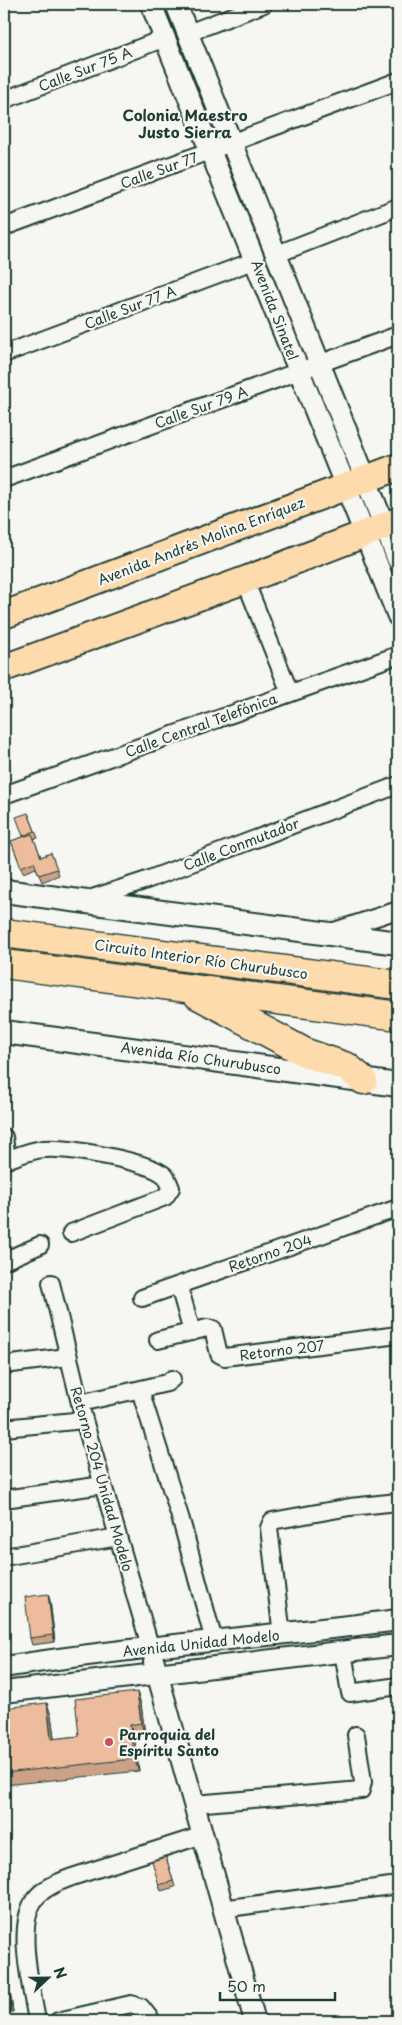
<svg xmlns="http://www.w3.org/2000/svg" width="402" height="2025" font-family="'Playpen Sans',sans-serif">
<rect width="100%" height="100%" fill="#f6f6f2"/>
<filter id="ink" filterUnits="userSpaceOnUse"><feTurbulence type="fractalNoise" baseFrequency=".02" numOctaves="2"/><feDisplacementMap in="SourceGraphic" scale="10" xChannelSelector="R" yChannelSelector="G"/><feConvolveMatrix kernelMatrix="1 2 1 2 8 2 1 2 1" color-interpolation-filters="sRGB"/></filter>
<g filter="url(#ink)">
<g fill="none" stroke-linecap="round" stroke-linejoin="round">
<defs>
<g id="minor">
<path d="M188,33l76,-29"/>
<path d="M4,100l161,-62"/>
<path d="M4,227l394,-146"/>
<path d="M277,254l121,-47"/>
<path d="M4,354l252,-94"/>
<path d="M4,479l394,-144"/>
<path d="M245,580l45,113"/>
<path d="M4,795l394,-140"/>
<path d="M86,900l58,-19 254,-96"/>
<path d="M331,932l67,-22"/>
<path d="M4,1137l3,23"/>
<path d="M4,1161c13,-5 26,-11 40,-12 23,-2 103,12 120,26 4,3 5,9 7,13l-6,9 -94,36"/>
<path d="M4,1261l36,-16"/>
<path d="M51,1283l33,137 66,226"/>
<path d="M179,1286l13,46"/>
<path d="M142,1298l256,-90"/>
<path d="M158,1340l49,-12 6,1 6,25 6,3 173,-22"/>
<path d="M4,1365l63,-8"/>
<path d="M140,1390l41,130 33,121"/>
<path d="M80,1403l87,-20 5,-4"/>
<path d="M4,1428l80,-8"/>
<path d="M4,1499l99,-14"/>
<path d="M4,1557l114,-20"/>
<path d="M282,1635l-13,-107 3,-7 78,-14 48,-5"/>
<path d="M343,1652l7,41 48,-7"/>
<path d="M194,1804l167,-14 2,-8 -7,-47"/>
<path d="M222,1909l176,-24"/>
<path d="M37,2021c-5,-32 -22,-94 -2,-122 9,-12 24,-17 37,-22l131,-42"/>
<path d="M58,2021l73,-17 10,3 11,14"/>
</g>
<g id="tertiary">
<path d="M151,4l247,612"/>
<path d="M176,4l222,556"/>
<path d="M154,1662l101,359"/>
<path d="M4,1667c131,-21 263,-30 394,-47"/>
<path d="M4,1692l394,-47"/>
</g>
<g id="secondary">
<path d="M4,891l394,52"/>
<path d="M4,1032l394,53"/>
</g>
<g id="primary">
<path d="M4,615l394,-148"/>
<path d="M4,668l241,-88 153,-59"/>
</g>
<g id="motorway">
<path d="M4,933l394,52"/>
<path d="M4,964l394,52"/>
<path d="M198,995l108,58 41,14 16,13"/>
</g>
</defs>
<use href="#minor" stroke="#1f3d34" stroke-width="20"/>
<use href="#tertiary" stroke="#1f3d34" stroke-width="24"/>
<use href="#secondary" stroke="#1f3d34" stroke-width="26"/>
<use href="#primary" stroke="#1f3d34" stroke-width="30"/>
<use href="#motorway" stroke="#1f3d34" stroke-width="31"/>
<use href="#minor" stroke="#f6f6f2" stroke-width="16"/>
<use href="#tertiary" stroke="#f6f6f2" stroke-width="20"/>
<use href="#secondary" stroke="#f6f6f2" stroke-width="22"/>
<use href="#primary" stroke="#fedbac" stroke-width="26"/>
<use href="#motorway" stroke="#fedbac" stroke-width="28"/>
</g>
<g fill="#cba287" stroke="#1f3d34">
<path d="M28,813l10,25 -4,1 7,18 10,-4 8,22 -17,7 -6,-14 -13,5 -12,-32 12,-4z"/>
<path d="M48,1594l2,7 5,41 -23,3 -2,-7z"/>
<path d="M137,1692l4,12 4,31 -11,1 5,35 -135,14v-77l47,7 3,24 25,-3z"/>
<path d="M166,1857l9,30 -14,4 -2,-6z"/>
<path d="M4,1988l7,9 2,15 -9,1z"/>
</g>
<g fill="#a5846e" stroke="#1f3d34">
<path d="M48,1594l2,7 5,41 -2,-7z"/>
<path d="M137,1692l4,12 4,31 -4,-12z"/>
<path d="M47,1703l4,12 5,36 -5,-12z"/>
<path d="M130,1725l4,11 5,35 -5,-12z"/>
<path d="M8,1988l3,9 2,15 -3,-10z"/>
</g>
<g fill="#ecbc9d" stroke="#1f3d34">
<path d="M28,813l7,18 -12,5 -7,-19z"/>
<path d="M32,834l9,23 10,-4 6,16 -18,6 -5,-13 -13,5 -10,-26z"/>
<path d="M48,1594l5,41 -23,3 -5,-41z"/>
<path d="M137,1692l4,31 -11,2 4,34 -130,14v-65l43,-5 4,36 28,-3 -4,-37z"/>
<path d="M166,1857l7,24 -14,4 -7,-24z"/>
<path d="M4,1988h4l2,14 -6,1z"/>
</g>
</g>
<circle fill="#d1495b" stroke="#f6f6f2" stroke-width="2" cx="109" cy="1742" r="5"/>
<g text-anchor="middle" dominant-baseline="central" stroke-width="4.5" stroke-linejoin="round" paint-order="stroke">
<g font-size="14" fill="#1f3d34" stroke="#f6f6f2">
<text transform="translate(85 69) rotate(-21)">Calle Sur 75 A</text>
<text transform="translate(159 170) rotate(-20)">Calle Sur 77</text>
<text transform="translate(130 307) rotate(-21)">Calle Sur 77 A</text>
<text transform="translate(275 310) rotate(69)">Avenida Sinatel</text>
<text transform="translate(201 407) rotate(-20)">Calle Sur 79 A</text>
<text transform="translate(201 541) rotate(-21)">Avenida Andrés Molina Enríquez</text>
<text transform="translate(201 725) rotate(-20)">Calle Central Telefónica</text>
<text transform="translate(241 844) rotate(-21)">Calle Conmutador</text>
<text transform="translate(201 959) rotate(8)">Circuito Interior Río Churubusco</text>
<text transform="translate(201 1058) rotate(8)">Avenida Río Churubusco</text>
<text transform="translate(270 1253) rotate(-19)">Retorno 204</text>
<text transform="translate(282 1350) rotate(-7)">Retorno 207</text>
<text transform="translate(102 1479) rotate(74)">Retorno 204 Unidad Modelo</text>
<text transform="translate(201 1643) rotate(-6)">Avenida Unidad Modelo</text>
</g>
<g font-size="14" font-weight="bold" fill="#1f3d34" stroke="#f6f6f2" text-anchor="start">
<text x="119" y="1734">Parroquia del<tspan x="119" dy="16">Espíritu Santo</tspan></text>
</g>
<g font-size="15" font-weight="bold" fill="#1f3d34" stroke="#f6f6f2">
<text x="185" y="114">Colonia Maestro<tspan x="185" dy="17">Justo Sierra</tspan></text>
</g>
</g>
<rect width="402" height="2025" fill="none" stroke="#f6f6f2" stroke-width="20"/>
<rect x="10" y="10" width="382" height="2005" fill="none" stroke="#1f3d34" stroke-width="2" filter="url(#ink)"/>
<g transform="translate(48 1978) rotate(68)" stroke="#f6f6f2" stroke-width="4" paint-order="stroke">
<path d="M0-4L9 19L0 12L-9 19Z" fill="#1f3d34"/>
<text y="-8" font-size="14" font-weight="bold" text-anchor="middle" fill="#1f3d34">N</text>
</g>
<path d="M220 1992v8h115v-8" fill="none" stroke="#1f3d34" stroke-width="2.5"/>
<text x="227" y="1992" font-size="15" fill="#1f3d34" stroke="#f6f6f2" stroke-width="4" paint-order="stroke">50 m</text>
</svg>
